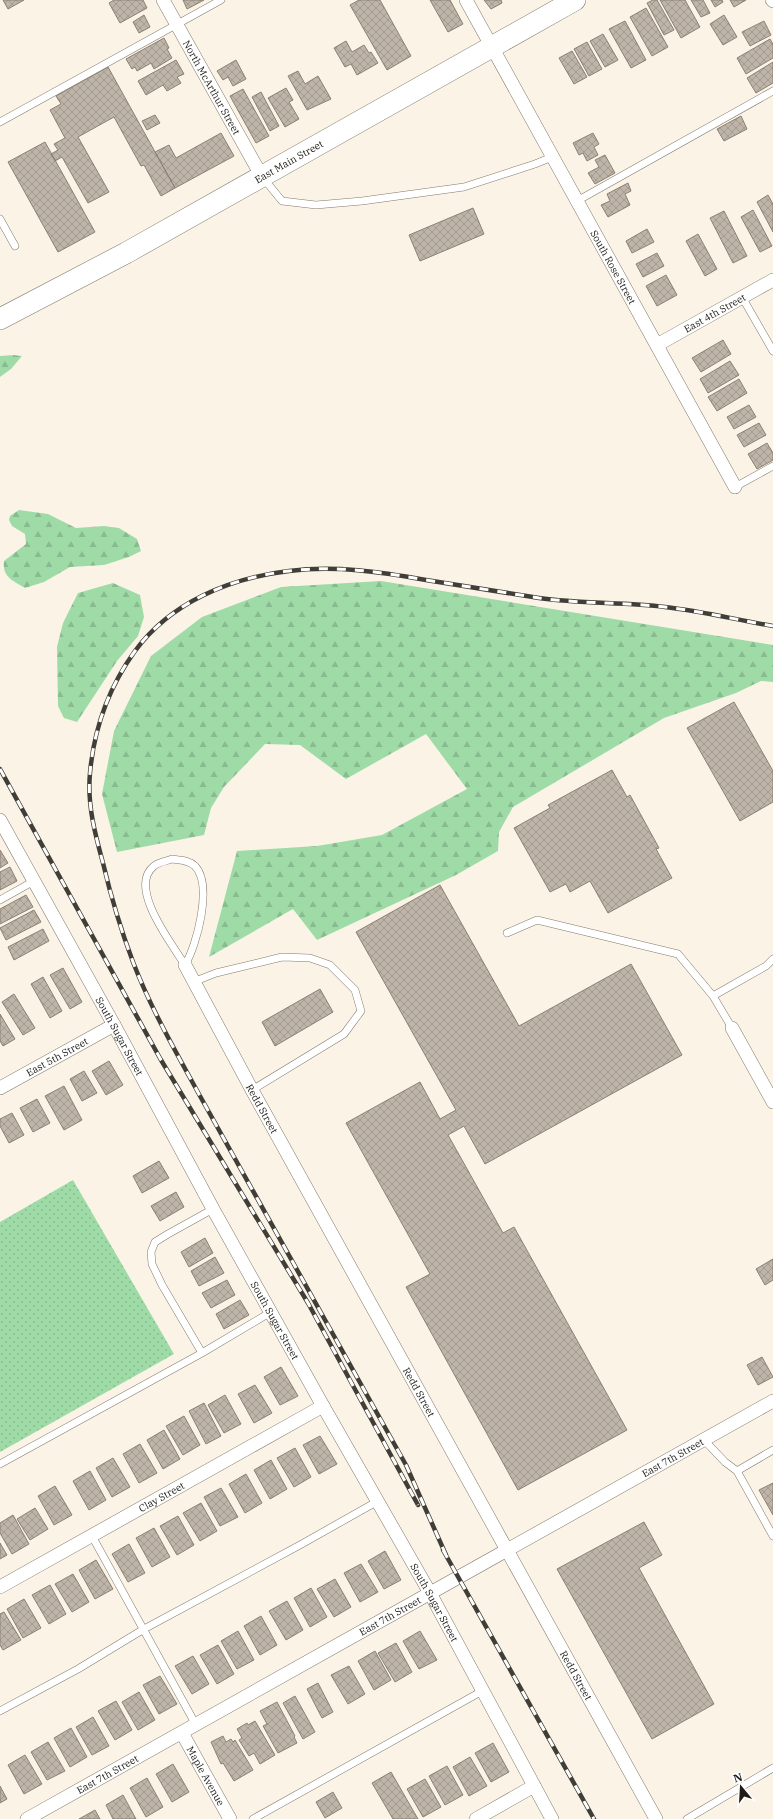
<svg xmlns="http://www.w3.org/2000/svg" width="773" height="1819" font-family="'IBM Plex Serif',serif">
<defs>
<pattern id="grass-dots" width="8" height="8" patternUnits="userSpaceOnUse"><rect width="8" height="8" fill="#9fdba7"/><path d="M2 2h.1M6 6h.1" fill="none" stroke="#88bb8f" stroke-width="1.8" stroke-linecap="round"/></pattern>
<pattern id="forest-firs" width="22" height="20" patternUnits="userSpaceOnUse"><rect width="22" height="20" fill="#9fdba7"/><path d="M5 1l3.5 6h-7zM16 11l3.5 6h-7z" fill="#88bb8f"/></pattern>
<pattern id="building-cross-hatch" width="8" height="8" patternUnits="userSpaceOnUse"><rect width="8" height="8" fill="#beb4a8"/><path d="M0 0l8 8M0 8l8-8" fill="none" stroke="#a39a90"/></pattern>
</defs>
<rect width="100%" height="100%" fill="#fbf4e6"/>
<path fill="url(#grass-dots)" d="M73,1180L174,1354L0,1452V1222Z"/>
<path fill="url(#forest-firs)" d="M13,355L22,356L11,369L0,377V356Z
M19,510L48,514L76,528L104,526L119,528L137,539L141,551L129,557L104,565L70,567L44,582L25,588C13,581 2,577 4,561L26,544L25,534L12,526L9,520L10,516Z
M381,581L773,645V682L761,681L736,693L664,718L513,807L499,832L498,851L456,875L317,940L293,909L209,957L237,851L317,846L382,835L467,789L426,734L346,779L300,745L265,744L224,787L211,808L204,835L117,852L102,794L114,731L151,656L202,617L281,587Z
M113,583L140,595L144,617L138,636L117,661L77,722L64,718L58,706L57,647L63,623L78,593Z"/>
<path fill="url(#building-cross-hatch)" stroke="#8a8175" d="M3,0H24L8,9Z
M114,0H143L147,8L120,23L109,3Z
M183,0H204L187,9Z
M359,0H380L411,56L387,70L350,5Z
M430,0H450L463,24L448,32Z
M484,0H501L502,3L491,9Z
M653,0H657L674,30L664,35L647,3Z
M660,0H685L700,27L681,38Z
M691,0H703L710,13L701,17Z
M711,0H722L723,2L715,7Z
M730,0H746L734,7Z
M646,8L668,47L652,56L630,17Z
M144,15L150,27L139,33L133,22Z
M724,15L737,37L723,45L710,24Z
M625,21L646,60L631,68L609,29Z
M764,21L771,35L750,46L742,32Z
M603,34L618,60L605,67L590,41Z
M164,38L169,48L167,49L172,58L154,69L151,63L137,71L135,67L132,69L126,59Z
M770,39L773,44V58L746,74L737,58Z
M346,41L352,52L364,45L369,53L371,52L378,63L357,75L351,64L345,67L334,48Z
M587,42L602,69L589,76L574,49Z
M572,51L587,77L574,84L559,58Z
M176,60L184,74L177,77L181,83L167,91L163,85L146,95L138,81Z
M236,60L246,79L233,86L228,77L223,80L217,71Z
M773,62V83L756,93L747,78Z
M108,67L175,188L161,196L144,165L141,166L114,117L78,137L109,192L88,203L62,157L55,161L51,154L58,150L54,144L65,138L50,110L61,104L56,96Z
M298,71L305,84L318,76L331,99L307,110L288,76Z
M286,88L293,100L289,102L299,119L285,127L268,98Z
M243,89L269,136L256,143L230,96Z
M261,92L279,126L270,131L252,97Z
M155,115L160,123L147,130L142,121Z
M741,116L747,129L724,141L717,129Z
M221,133L234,156L175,188L155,152L169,145L176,158Z
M593,133L599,144L594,147L598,155L587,161L583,153L579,155L573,143Z
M45,142L95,232L58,252L8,162Z
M605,155L615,173L595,184L588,173L599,167L595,160Z
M628,183L631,191L625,194L630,205L608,217L601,205L610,201L607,194Z
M768,195L773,204V232L757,202Z
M473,208L484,234L420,261L409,235Z
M753,210L772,246L760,252L741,217Z
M724,211L747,256L733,263L710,218Z
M647,229L654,242L632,253L626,241Z
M698,234L717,269L705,276L686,241Z
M657,253L664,266L643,277L636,264Z
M666,275L677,295L657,306L646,286Z
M723,340L731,354L701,372L692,358Z
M730,361L739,375L708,393L700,379Z
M739,379L747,393L717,411L708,397Z
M749,405L756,417L734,429L727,417Z
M759,423L766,435L744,447L737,435Z
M767,443L773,453V460L757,469L748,454Z
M734,702L773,771V802L740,821L687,728Z
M612,770L627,797L630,795L659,848L656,849L672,878L608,913L590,881L570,892L566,884L550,892L514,828L550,808L548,805Z
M0,850L8,863L0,868Z
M10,867L17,881L0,890V872Z
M440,885L519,1026L631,964L682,1055L485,1164L464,1126L448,1135L503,1233L514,1227L627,1430L518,1490L406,1287L430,1274L346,1123L420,1082L440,1119L456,1110L356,932Z
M26,895L33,907L0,924V909Z
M34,910L41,922L6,940L0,928Z
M43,929L49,941L14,960L8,947Z
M63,968L82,1002L70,1009L50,975Z
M43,977L62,1011L50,1018L31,984Z
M320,989L333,1012L275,1046L262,1022Z
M14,994L35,1028L23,1035L2,1002Z
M0,1014L15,1039L3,1046L0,1041Z
M109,1061L123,1085L106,1095L92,1071Z
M84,1071L97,1093L82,1101L70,1079Z
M64,1086L82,1120L64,1130L45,1096Z
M37,1099L50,1123L33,1132L20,1108Z
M12,1113L24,1135L9,1143L0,1126V1119Z
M159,1161L169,1178L142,1193L133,1176Z
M176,1192L184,1207L160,1221L151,1206Z
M205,1238L213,1253L189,1267L181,1252Z
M215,1257L224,1273L199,1286L191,1271Z
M773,1259V1280L765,1285L756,1269Z
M227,1280L235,1295L211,1308L202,1293Z
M240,1300L249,1315L224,1329L216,1314Z
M762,1357L773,1377L758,1385L747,1365Z
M281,1367L298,1396L280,1405L264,1377Z
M255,1385L272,1413L254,1423L238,1394Z
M225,1395L241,1424L224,1433L208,1405Z
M204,1403L221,1436L206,1444L189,1411Z
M184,1416L200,1445L183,1455L166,1426Z
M164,1430L180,1459L163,1469L147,1440Z
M320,1436L337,1464L319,1474L303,1445Z
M140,1444L157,1473L139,1483L123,1454Z
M295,1448L311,1477L294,1487L277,1458Z
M113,1458L130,1487L112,1497L96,1468Z
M271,1460L287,1489L270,1499L254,1470Z
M90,1471L106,1500L89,1510L73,1481Z
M246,1474L262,1503L245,1513L229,1484Z
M773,1483V1515L759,1490Z
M55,1486L72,1515L54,1525L38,1496Z
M221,1488L238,1517L220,1526L204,1497Z
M201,1503L217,1531L200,1541L183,1513Z
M35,1508L48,1529L30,1540L17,1519Z
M13,1515L29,1544L12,1554L0,1533V1523Z
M178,1516L194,1545L177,1555L160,1526Z
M644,1522L662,1555L639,1568L714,1704L652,1739L557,1569Z
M154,1528L170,1557L152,1567L136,1538Z
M0,1543L7,1555L0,1559Z
M129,1544L145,1573L128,1582L112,1554Z
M385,1551L401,1580L384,1589L368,1561Z
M96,1560L113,1589L95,1599L79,1570Z
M361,1564L378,1592L360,1602L344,1573Z
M73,1574L89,1602L72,1612L55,1584Z
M335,1579L351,1607L334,1617L317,1589Z
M50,1585L66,1614L49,1624L32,1595Z
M311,1588L327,1617L310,1627L294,1598Z
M24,1599L41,1628L23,1638L7,1609Z
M287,1601L303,1630L286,1640L269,1611Z
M4,1612L21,1640L3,1650L0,1645V1614Z
M261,1616L277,1645L260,1655L244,1626Z
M238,1631L254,1660L237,1669L221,1641Z
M420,1631L437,1660L419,1669L403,1641Z
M396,1643L412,1672L395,1682L378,1653Z
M218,1645L234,1674L217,1684L200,1655Z
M375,1651L391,1680L374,1690L358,1661Z
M193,1656L209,1684L192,1694L175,1666Z
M349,1666L365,1694L348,1704L331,1675Z
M160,1676L177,1704L159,1714L143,1685Z
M318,1683L333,1712L322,1718L307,1689Z
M139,1692L155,1720L138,1730L122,1702Z
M295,1696L315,1732L303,1739L283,1703Z
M116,1701L132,1730L115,1740L98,1711Z
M277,1702L295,1736L294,1737L297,1743L278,1753L263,1726L267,1724L260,1711Z
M93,1717L109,1746L92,1755L76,1727Z
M255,1721L275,1755L260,1764L254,1753L249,1756L239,1740L242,1738L237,1729L247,1723L248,1725Z
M71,1728L87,1757L70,1767L54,1738Z
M223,1736L226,1742L231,1739L233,1742L235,1740L253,1770L234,1781L223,1763L221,1764L211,1742Z
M48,1742L65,1771L47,1780L31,1752Z
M493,1743L509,1772L491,1782L475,1753Z
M25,1755L42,1784L24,1794L8,1765Z
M470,1757L487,1786L469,1796L453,1767Z
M173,1764L189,1792L172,1802L156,1774Z
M447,1766L463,1795L445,1805L429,1776Z
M391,1772L418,1819H393L372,1783Z
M147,1778L163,1807L146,1817L130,1788Z
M425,1779L441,1807L423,1817L407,1789Z
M0,1786L7,1799L0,1803Z
M333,1792L342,1808L325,1818L316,1802Z
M123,1795L136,1819H113L106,1805Z
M95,1810L100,1819H79Z"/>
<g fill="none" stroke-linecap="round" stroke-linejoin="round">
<g stroke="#807a6d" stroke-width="8">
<path id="lane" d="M0,122L221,0
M264,179L282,201L316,205L362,201L464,187L535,164L552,157
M577,201L773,91
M0,219L15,246
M742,297L773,351
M735,487L773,466
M172,859C180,860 189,860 195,866C213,885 197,945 185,965C172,944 127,887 154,866C158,862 167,861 172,859Z
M0,900L34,881
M507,933L537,920L678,954L713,996L732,1028
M193,982L216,973L282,957L310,958L330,965L355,990L361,1011L344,1034L252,1090
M713,996L766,966L773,959
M202,1353L162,1285L152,1264L151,1252L155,1242L168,1234L213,1209
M704,1440L725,1462L737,1471L773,1536
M0,1464L202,1353L271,1312
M737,1471L773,1450
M92,1536L196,1725
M0,1711L78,1669L144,1629L300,1545L378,1501
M253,1819L484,1690
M687,1819L773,1768"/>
</g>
<g stroke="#807a6d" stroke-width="14">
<g id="street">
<path id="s1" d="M163,0L261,175"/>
<path id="s2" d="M466,0L735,487"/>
<path d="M772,0L773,1"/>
<path id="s3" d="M657,345L773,280"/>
<path id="s4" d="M0,820L114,1025L213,1209L323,1406L430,1593L552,1819"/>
<path id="s5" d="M185,965L252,1090L656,1819"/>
<path d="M732,1028L773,1102"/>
<path id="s6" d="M0,1088L114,1025"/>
<path id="s7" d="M0,1587L323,1406"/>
<path id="s8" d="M182,1733L230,1819"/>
<path id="s9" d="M27,1819L773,1401"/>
<path d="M476,1819L534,1786"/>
</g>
</g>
<g stroke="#807a6d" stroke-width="22">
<g id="primary">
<path id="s10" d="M0,319L126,253L575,0"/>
</g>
</g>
<use href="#lane" stroke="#fff" stroke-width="7"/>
<use href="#street" stroke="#fff" stroke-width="13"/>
<use href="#primary" stroke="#fff" stroke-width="21"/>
<g stroke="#413e38" stroke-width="4.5">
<path id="rail" d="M0,769L161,1060L308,1303L418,1505
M443,1550L594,1819
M446,1555L406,1465L200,1096C176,1052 151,1009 133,962C121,930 111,897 103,863C95,834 87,804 90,773C94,728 109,687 135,651C171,602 230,578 289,571C335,565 381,572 426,580C464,586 502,592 539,598C581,604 624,602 665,607C701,611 737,620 773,626"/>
</g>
<use href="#rail" stroke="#fff" stroke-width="3" stroke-dasharray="9" stroke-linecap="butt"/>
</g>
<g text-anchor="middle" stroke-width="3" stroke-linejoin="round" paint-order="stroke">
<g font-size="10" fill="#1e1c17" stroke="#fff">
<text dy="4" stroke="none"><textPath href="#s1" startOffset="100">North McArthur Street</textPath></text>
<text dy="4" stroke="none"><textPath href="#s10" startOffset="329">East Main Street</textPath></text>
<text dy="4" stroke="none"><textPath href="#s2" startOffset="305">South Rose Street</textPath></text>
<text dy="4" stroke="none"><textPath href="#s3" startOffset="66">East 4th Street</textPath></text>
<text dy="4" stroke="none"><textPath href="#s4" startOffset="247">South Sugar Street</textPath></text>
<text dy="4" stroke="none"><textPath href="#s6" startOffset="65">East 5th Street</textPath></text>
<text dy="4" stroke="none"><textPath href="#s5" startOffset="163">Redd Street</textPath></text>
<text dy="4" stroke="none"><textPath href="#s4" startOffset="571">South Sugar Street</textPath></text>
<text dy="4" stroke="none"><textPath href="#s5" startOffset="487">Redd Street</textPath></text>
<text dy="4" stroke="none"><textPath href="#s9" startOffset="740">East 7th Street</textPath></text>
<text dy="4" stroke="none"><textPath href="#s7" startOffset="185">Clay Street</textPath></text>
<text dy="4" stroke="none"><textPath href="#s4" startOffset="895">South Sugar Street</textPath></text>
<text dy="4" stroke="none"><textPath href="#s9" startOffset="416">East 7th Street</textPath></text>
<text dy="4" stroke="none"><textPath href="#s5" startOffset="811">Redd Street</textPath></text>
<text dy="4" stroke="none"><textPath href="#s9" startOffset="92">East 7th Street</textPath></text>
<text dy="4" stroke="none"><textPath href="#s8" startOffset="49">Maple Avenue</textPath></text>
</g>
</g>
<g transform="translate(741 1787) rotate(342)" stroke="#ffffff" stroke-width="3" paint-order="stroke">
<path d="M0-3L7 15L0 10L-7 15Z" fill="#1e1c17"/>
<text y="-6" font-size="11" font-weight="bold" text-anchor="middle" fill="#1e1c17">N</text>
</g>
</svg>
